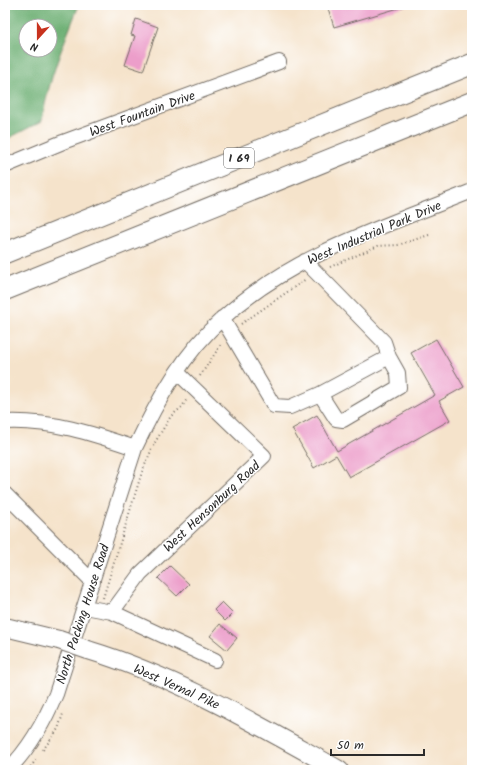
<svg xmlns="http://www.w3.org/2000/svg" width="477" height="775" font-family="Kalam,sans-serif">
<rect width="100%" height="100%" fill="#fff"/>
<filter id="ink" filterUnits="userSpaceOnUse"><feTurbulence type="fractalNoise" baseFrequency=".025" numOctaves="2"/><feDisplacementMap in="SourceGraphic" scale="8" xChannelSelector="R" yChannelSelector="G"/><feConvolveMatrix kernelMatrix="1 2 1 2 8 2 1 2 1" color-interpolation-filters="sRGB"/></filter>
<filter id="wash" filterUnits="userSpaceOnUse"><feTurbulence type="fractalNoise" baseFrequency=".012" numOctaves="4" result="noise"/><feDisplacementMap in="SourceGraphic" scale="16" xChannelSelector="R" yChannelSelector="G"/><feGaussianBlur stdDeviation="0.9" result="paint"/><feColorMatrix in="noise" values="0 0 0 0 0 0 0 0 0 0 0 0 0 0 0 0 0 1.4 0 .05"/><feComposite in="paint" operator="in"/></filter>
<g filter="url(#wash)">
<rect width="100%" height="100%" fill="#f5e3cb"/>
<path fill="#6eb074" stroke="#4c6e50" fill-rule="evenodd" d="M5,5H79C64,43 48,80 42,121L5,140ZM26,26H50V50H26Z"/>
<g id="blocks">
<path fill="#ec9eca" d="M327,5H409L334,27Z
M136,19L158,27L143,71L125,65L135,36L131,35Z
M436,339L464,387L439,401L450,420L349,477L336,455L314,468L292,429L317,415L337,451L435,395L411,353Z
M170,566L189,584L177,596L158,578Z
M222,602L233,613L225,621L214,610Z
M220,624L237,638L227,650L210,636Z"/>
</g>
</g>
<g filter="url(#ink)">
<use href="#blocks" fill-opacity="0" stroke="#726b63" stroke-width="1"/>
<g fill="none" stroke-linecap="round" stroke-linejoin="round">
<g stroke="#726b63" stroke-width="16">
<path id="minor" d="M5,166L63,142L279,62
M222,318L274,406L290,407L320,394L389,357L384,342L305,261
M320,394L336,419L343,420L399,387L398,373L389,357
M5,422C52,420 91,433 135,448C157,401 184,352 223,318C293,254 386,226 472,191
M5,494L93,582
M85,607L112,612L140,574L264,456L177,372
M112,612L215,660
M8,770C30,748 44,723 56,694L135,448"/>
</g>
<g stroke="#726b63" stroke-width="20">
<path id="major" d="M5,627L59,640
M88,650C177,677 258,725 339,770"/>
</g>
<g stroke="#726b63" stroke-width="22">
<path id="highway" d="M5,253L472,64
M5,290L472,102"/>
</g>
<path stroke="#726b63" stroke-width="2" stroke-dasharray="1 3" stroke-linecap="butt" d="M330,267L378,246L398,245L429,235
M241,324L306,279
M200,376L222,343
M103,598L142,472L154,444L171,416L182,407L187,399
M43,750L58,729L63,714
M28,770L36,760"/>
<use href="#minor" stroke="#fff" stroke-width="14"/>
<use href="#major" stroke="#fff" stroke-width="18"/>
<use href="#highway" stroke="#fff" stroke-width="20"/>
<g stroke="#726b63" stroke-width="20" stroke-linecap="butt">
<path id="major-bridge" d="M59,640L88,650"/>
</g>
<use href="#major-bridge" stroke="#fff" stroke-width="18"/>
</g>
</g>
<g text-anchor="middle" stroke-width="3" stroke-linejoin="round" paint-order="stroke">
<rect fill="#fff" stroke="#6b6b6b" stroke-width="1" x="224" y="148" width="30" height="20" rx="3"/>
<g font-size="12" font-weight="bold" fill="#2b2b2b">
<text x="239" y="162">I 69</text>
</g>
<g font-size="13" fill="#2b2b2b" stroke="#fff">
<text transform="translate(142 113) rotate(-20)" y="5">West Fountain Drive</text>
<text transform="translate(374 232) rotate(-23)" y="5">West Industrial Park Drive</text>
<text transform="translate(211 506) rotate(-43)" y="5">West Hensonburg Road</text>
<text transform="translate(82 614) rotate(-72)" y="5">North Packing House Road</text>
<text transform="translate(177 686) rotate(24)" y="5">West Vernal Pike</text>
</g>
</g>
<rect width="477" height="775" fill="none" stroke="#fff" stroke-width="20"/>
<g transform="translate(38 38) rotate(201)"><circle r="19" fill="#ffffff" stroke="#aaaaaa"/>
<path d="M0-3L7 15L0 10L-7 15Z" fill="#c8321e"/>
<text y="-6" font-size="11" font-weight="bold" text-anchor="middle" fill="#2b2b2b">N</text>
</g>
<path d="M331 749v6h93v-6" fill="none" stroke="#2b2b2b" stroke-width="2"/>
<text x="337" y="749" font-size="12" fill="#2b2b2b" stroke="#ffffff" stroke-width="3" paint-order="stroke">50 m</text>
</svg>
